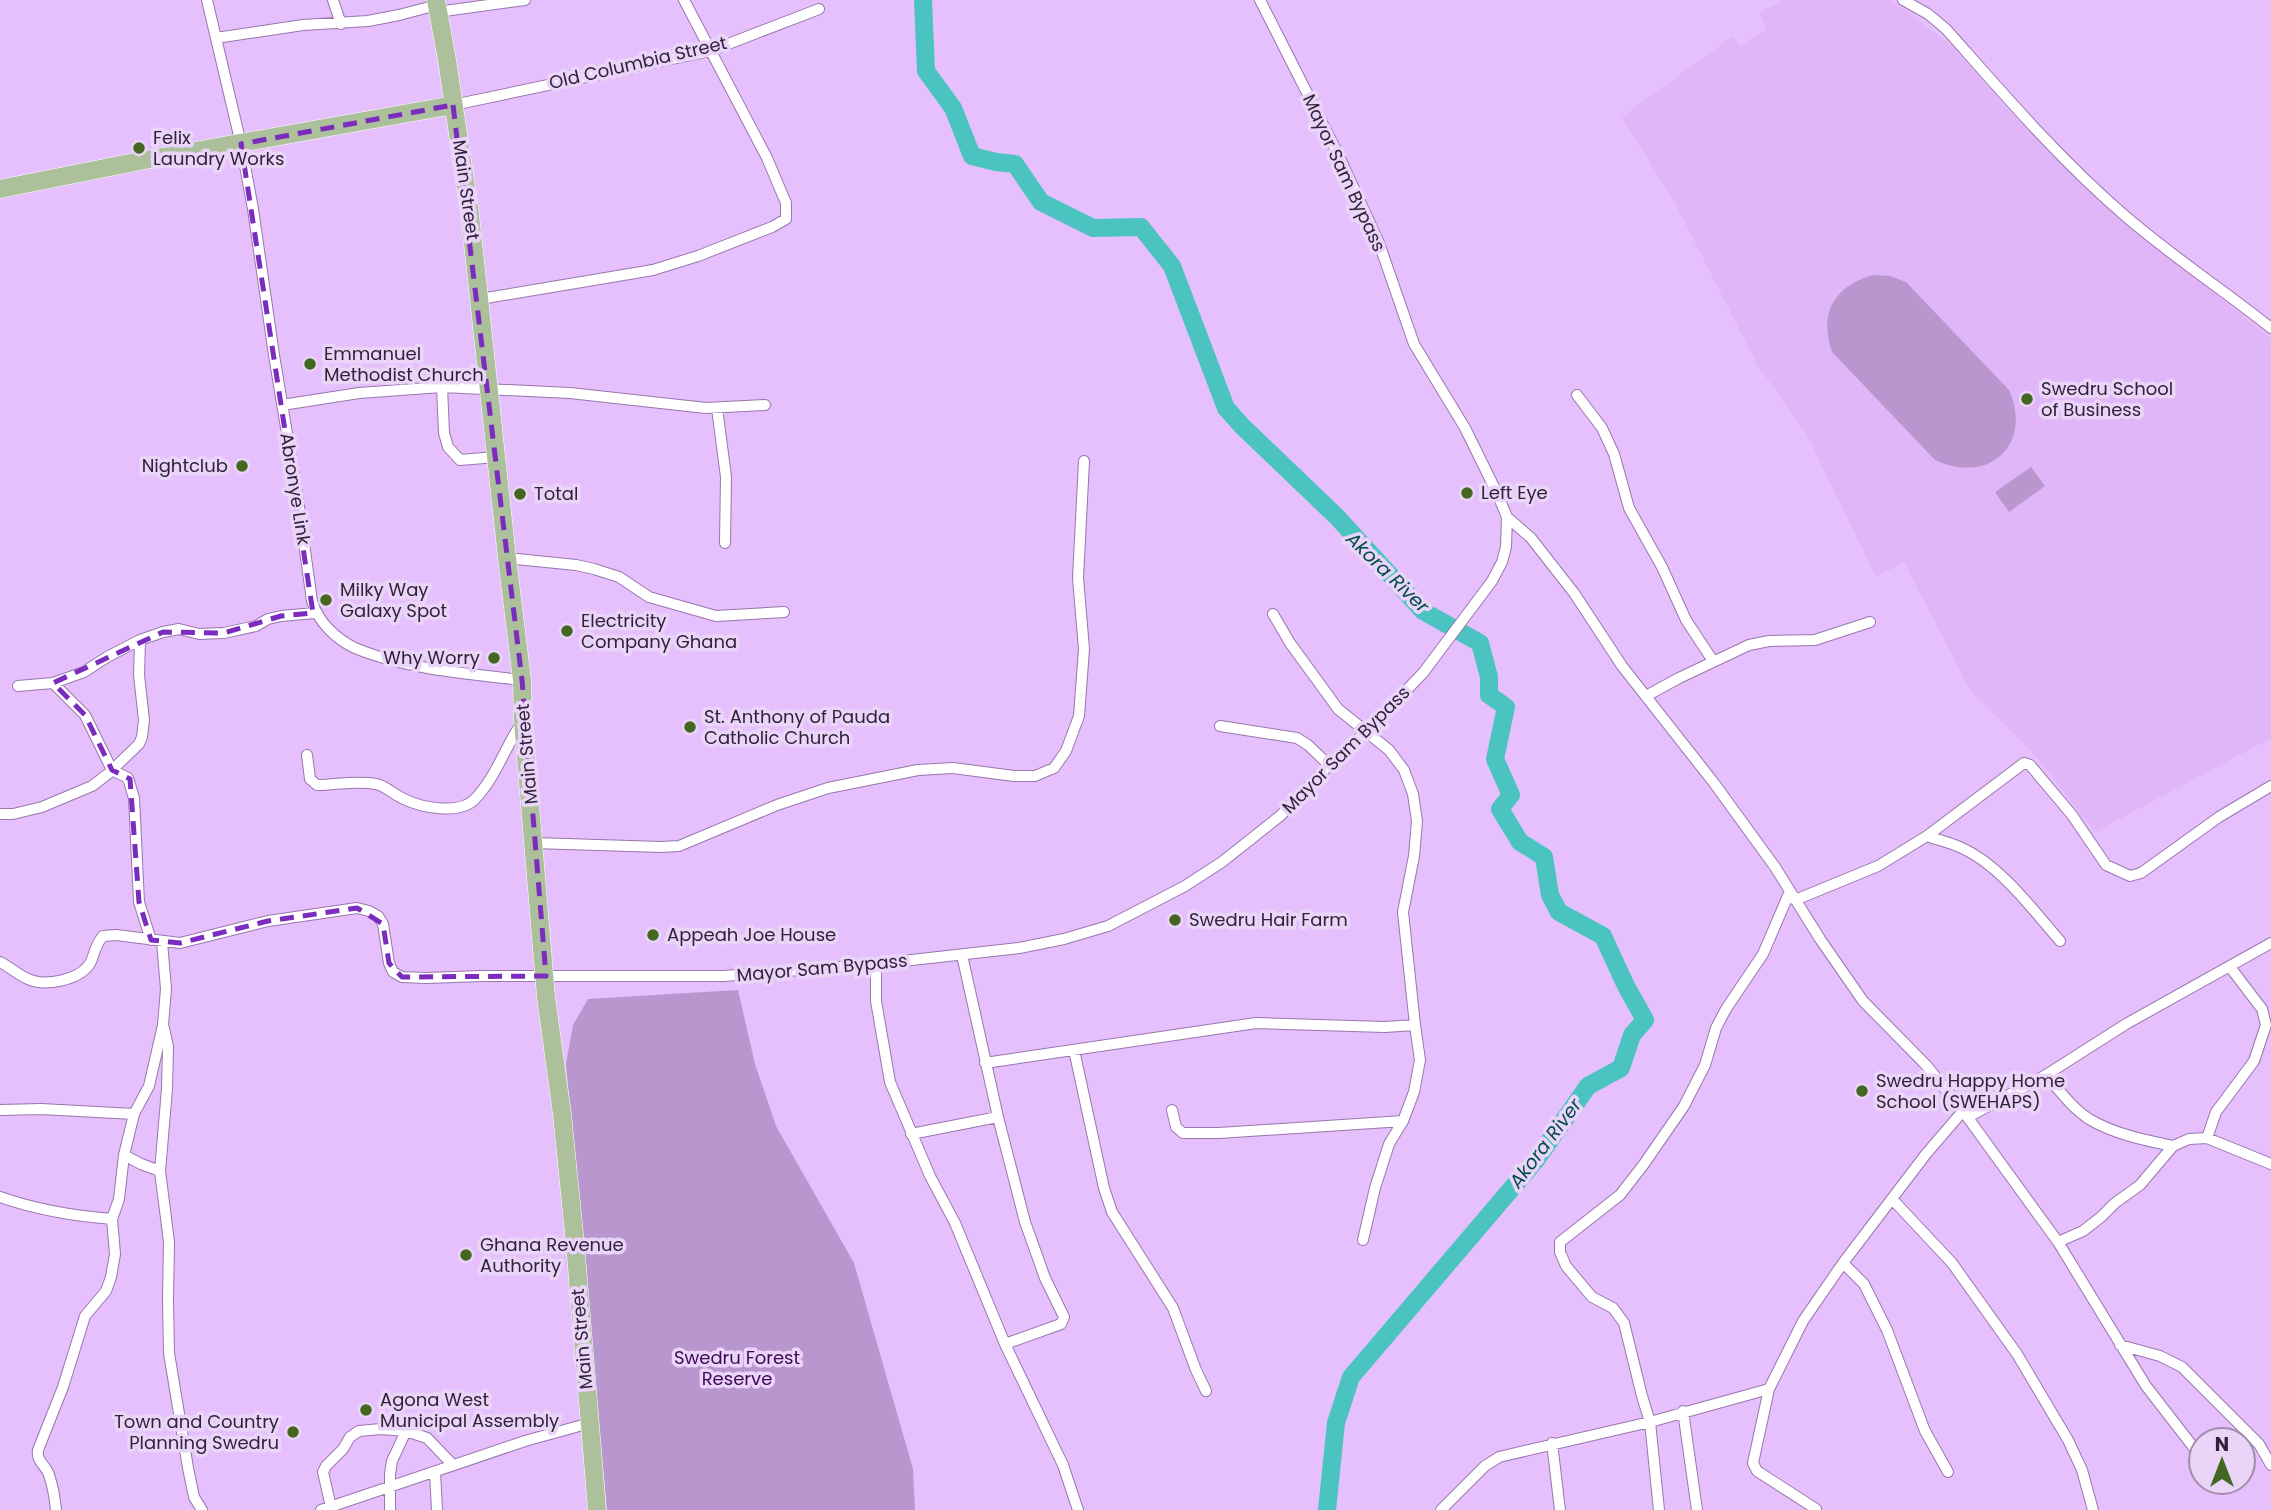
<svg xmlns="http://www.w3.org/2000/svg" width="2271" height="1510" font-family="Poppins,sans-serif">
<rect width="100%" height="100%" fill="#e5c0fc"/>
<path fill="#e0b6f9" d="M1783,0H1892L1951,45L2013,115L2107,205L2271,339V738L2095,832L2035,755L1971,692L1904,562L1876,577L1806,433L1758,366L1677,207L1622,117L1733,36L1740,46L1767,29L1759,13Z"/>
<path fill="#ba96ce" d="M1873,275L1890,276L1906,282L2009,390C2033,445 1989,485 1935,460L1832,352C1819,313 1833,287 1873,275Z
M2031,467L2045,486L2009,512L1995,492Z
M738,990L755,1064L776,1126L854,1263L913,1469L915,1510H607L566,1064L573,1025L588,999Z"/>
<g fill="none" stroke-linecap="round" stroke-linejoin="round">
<path stroke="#4bc3c0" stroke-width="18" d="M923,0L926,71L953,108L972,156L996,162L1015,164L1041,202L1093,228L1141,227L1172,266L1226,408L1242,426L1337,517L1423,611L1480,643L1489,677V695L1506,707L1495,759L1511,795L1500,809L1520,842L1544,857L1550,895L1559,912L1603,936L1626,986L1645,1020L1632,1035L1621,1068L1588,1086L1536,1160L1351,1377L1336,1423L1327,1510"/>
<g stroke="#9976ae" stroke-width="12">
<path id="minor" d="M207,0L241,144L253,209L274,355L298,500L312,601C318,622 336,639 355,648C405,669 469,674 522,680
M333,0L341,24
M1903,0L1928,14L1946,29C2003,93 2058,158 2123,214C2170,255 2222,289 2271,328
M437,12L525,0
M216,38L303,25L368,21L399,15L437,5
M453,105L710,51L819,9
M480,299L653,270L698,256L772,227L786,219V203L767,158L684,0
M442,387L444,433L448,447L460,460L496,457
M1577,395L1602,428L1614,454L1629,508L1662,567L1686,620L1713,661
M282,405L359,393L442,387L570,393L706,408L765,405
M717,408L726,477L725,543
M1507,517L1531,538L1574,593L1622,666L1714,783L1775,867L1820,939L1863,1001L1926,1065L1963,1111L2058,1242L2146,1386L2201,1457
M507,558L576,565L594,569L619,577L649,597L716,616L784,612
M53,683L85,715L112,770L128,778L134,798L139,902L151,940
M18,686L53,683L84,672L107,657L140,640L163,632L179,629L199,634L224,633L256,626L268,619L281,616L315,613
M1646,696L1679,678L1749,645L1769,641L1815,640L1870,622
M1220,726L1297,738L1308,745L1329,765
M307,755L310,779L317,785C336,785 356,780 376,784C386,786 394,795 404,799C422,808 460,815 475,799C497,776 505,746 523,721
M0,814H13L42,807L92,786L109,773L139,744L142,737L144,720L139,675L140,640
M1927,836C1938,840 1951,843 1962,848C2000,865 2033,910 2060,941
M534,843L661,847L679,846L777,805L828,788L918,770L953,768L1014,776H1035L1054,768L1066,751L1079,716L1084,649L1078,578L1084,461
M1795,900L1878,866L1927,836L2024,763L2030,765L2072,815L2106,865L2130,876L2141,873L2219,817L2271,786
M962,955L998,1117L1025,1222L1045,1278L1064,1317L1061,1324L1005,1344
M0,962C10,967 18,975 28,979C45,987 78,980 89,965C95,956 93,948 103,936L116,935L180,943L268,921L357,908L369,911L378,916L383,924L389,963L393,972L402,977L426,978L482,976H724L876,964L1019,948L1064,939L1108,926L1185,886L1222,862L1280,816L1329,765L1366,732L1423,673L1492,581L1502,562L1506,547L1507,517L1497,493L1465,428L1414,344L1379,243L1338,154L1260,0
M876,964V1001L890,1082L930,1176L955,1223L1005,1344L1063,1465L1078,1510
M164,1028L168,1047L167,1089L160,1171L169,1242L168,1300L169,1353L188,1468L194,1497L202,1510
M1074,1050L1104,1188L1112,1212L1173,1308L1196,1370L1206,1391
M985,1063L1256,1023L1385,1027L1415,1025L1403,912L1414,856L1417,821L1413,794L1404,770L1389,750L1338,709L1290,643L1273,614
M2046,1075C2059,1090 2072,1108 2089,1119C2114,1134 2144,1140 2173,1146
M0,1110L41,1109L134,1114
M1172,1110L1176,1127L1183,1133H1219L1403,1121
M1968,1117L2046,1075L2126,1024L2271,943
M911,1134L998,1117
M2207,1138L2216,1112L2254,1061L2266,1025L2262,1009L2230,967
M124,1155L141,1164L160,1171
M0,1197C37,1210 72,1216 112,1219
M1893,1200L1952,1263L2017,1354L2068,1440L2082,1470L2093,1510
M1363,1240L1375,1188L1389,1144L1403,1121L1414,1092L1420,1060L1415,1025
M2058,1242L2083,1231L2101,1217L2115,1203L2140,1185L2173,1146L2189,1139L2207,1138L2271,1164
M1843,1263L1864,1284L1887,1330L1925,1431L1948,1472
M2120,1345L2160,1356L2182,1367L2259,1444L2271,1465
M1769,1389L1753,1463L1757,1471L1816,1509
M1683,1411L1697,1510
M1552,1443L1560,1510
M435,1472L437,1510
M331,1507L323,1472L326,1466L343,1449L350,1437L359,1431L381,1429L406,1431L427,1438L453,1465
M56,1510C55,1498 53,1487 49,1475C46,1465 36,1462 38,1450L63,1387L85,1316L106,1291L111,1277L115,1254L112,1219L119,1199L124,1155L134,1114L149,1086L163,1025L166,989L162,942
M321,1510L525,1441L590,1423
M390,1510V1474L392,1461L406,1431
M1441,1510L1485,1466L1499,1457L1650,1422L1769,1389L1803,1321L1843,1263L1926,1154L1963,1111
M1659,1510L1650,1422L1642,1396L1624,1323L1613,1308L1592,1297L1566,1266L1560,1252V1242L1620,1195L1644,1164L1684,1106L1705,1065L1716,1028L1726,1009L1763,954L1790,891"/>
</g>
<g stroke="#fff" stroke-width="19">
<path id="primary" d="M436,0L447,60L470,215L507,558L522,680L523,721L546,997L562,1114L575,1243L597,1510
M0,189L145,160L453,105"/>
</g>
<use href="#minor" stroke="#fff" stroke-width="10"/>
<use href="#primary" stroke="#abc09b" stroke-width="18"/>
</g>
<path fill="none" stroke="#7b2cbf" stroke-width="5" stroke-dasharray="14 9" stroke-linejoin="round" d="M453,105L522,680L546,976L402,977L389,963L383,924L357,908L268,921L180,943L151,940L139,902L130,779L112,770L85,715L53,683L163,632L224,633L281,616L313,613L241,144Z"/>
<g fill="#436721" stroke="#ead4f8" stroke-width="2.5">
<circle cx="139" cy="148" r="7"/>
<circle cx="310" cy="364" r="7"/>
<circle cx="2027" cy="399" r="7"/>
<circle cx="242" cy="466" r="7"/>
<circle cx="1467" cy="493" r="7"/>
<circle cx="520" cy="494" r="7"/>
<circle cx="326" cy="600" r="7"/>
<circle cx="567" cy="631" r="7"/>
<circle cx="494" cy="658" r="7"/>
<circle cx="690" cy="727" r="7"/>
<circle cx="1175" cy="920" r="7"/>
<circle cx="653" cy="935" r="7"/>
<circle cx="1862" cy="1091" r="7"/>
<circle cx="466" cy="1255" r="7"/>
<circle cx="366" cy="1410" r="7"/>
<circle cx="293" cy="1432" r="7"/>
</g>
<g text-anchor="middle" stroke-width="7" stroke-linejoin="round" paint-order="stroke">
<g font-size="18" fill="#302239" stroke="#ead4f8">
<text transform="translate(638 63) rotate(-13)" y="6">Old Columbia Street</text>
<text transform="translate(1344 173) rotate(65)" y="6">Mayor Sam Bypass</text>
<text transform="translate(466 190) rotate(82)" y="6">Main Street</text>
<text transform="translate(295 489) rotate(81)" y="6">Abronye Link</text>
<text transform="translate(1346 750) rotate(-45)" y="6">Mayor Sam Bypass</text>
<text transform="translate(527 754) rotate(-95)" y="6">Main Street</text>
<text transform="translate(822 968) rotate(-5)" y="6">Mayor Sam Bypass</text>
<text transform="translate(582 1339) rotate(-95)" y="6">Main Street</text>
</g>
<g font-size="18" fill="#302239" stroke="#ead4f8" text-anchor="start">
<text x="153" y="144">Felix<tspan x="153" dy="21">Laundry Works</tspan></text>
<text x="324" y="360">Emmanuel<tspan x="324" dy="21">Methodist Church</tspan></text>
<text x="2041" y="395">Swedru School<tspan x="2041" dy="21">of Business</tspan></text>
<text x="228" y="472" text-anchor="end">Nightclub</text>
<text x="1481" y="499">Left Eye</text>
<text x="534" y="500">Total</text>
<text x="340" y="596">Milky Way<tspan x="340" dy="21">Galaxy Spot</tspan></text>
<text x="581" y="627">Electricity<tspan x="581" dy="21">Company Ghana</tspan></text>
<text x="480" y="664" text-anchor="end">Why Worry</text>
<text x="704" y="723">St. Anthony of Pauda<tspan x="704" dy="21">Catholic Church</tspan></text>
<text x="1189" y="926">Swedru Hair Farm</text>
<text x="667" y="941">Appeah Joe House</text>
<text x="1876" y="1087">Swedru Happy Home<tspan x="1876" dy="21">School (SWEHAPS)</tspan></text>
<text x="480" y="1251">Ghana Revenue<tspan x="480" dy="21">Authority</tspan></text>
<text x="380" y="1406">Agona West<tspan x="380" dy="21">Municipal Assembly</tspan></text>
<text x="279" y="1428" text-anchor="end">Town and Country<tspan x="279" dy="21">Planning Swedru</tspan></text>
</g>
<g font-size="18" fill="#3f0856" stroke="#ead4f8">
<text x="737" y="1364">Swedru Forest<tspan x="737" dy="21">Reserve</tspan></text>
</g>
<g font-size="19" font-style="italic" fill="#004b4a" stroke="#ead4f8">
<text transform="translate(1388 572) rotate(44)" y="7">Akora River</text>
<text transform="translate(1545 1143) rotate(-53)" y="7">Akora River</text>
</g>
</g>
<g transform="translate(2222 1461)"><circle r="33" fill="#ead4f8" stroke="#a08dac" stroke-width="2"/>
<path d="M0-5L12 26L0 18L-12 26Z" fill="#436721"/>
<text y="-10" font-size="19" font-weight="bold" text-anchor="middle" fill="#302239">N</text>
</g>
</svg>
